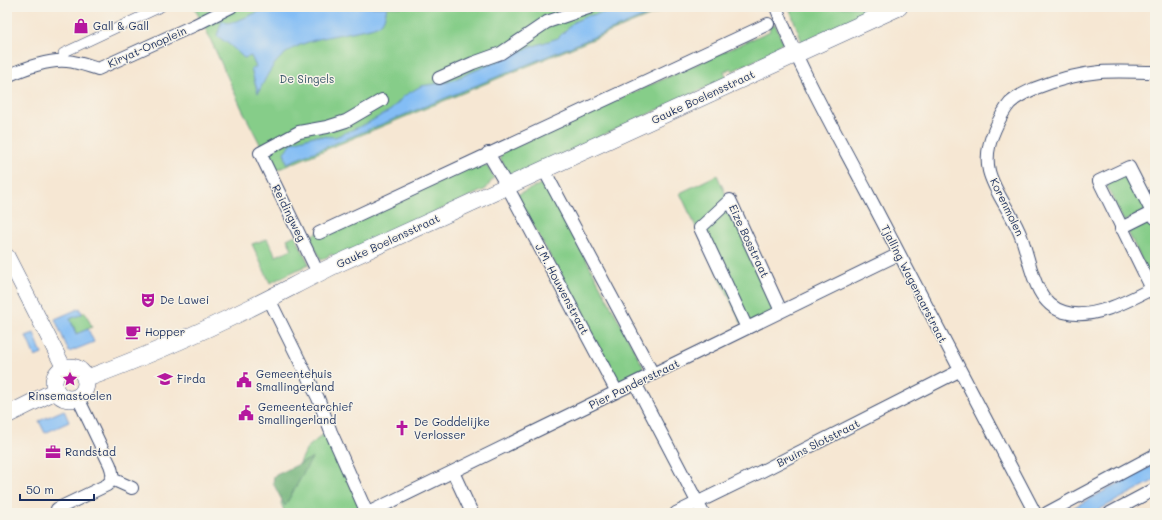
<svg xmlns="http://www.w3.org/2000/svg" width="1162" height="520" font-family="Mali,sans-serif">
<rect width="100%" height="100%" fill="#f7f3e8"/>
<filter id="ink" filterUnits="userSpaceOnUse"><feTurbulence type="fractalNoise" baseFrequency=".025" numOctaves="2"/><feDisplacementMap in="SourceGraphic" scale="8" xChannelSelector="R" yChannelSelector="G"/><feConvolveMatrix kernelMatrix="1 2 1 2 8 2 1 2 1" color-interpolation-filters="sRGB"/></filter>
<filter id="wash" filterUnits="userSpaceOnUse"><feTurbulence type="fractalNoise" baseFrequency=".012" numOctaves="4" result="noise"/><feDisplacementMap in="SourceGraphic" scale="16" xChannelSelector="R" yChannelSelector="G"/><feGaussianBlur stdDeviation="0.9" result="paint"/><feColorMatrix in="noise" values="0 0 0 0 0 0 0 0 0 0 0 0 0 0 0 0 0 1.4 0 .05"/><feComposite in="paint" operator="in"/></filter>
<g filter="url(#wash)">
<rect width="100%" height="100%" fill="#f6e7d3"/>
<path fill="#86cd89" stroke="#507e74" d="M194,7H671L274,171L242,109L207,32Z
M789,7H879L802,42Z
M775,24L783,43L777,46L778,50L732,71L731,68L724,72L727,78L516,175L508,172L500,158L501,155L506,150L770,31L769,27Z
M479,163L488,167L494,177L486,189L335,258L332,254L321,260L310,236Z
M1126,173L1148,210L1124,222L1108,189L1107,183Z
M717,175L779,311L743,327L680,193Z
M545,182L643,366L641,374L623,383L618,382L517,195Z
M1152,219L1155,225V280L1152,281L1128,232Z
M295,235L309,264L270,283L252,244L267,239L276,256L292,249L287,239Z
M85,312L92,327L77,334L70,319Z
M326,432L362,510L356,513H285L281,503L307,448Z"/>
<path fill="#6cb075" stroke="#44706a" d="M312,458L285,506L273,483L274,476Z"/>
<path fill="#83bdf5" stroke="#4f76aa" d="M270,7H387C386,11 385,18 382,22C377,28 364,29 356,31C335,36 304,39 286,53C272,63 266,78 258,93L251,69L256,67L251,56L244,58L230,45L217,36L222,21L228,23L237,21Z
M626,7H667L287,163L284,152L293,142L314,136L335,137L364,125L391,110L404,96L421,86L448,82L534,46L558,38L574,22L587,16L612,11Z
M80,308L82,314L70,319L76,334L88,329L94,342L69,352L55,319Z
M34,333L42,354L35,357L26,336Z
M64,410L69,422L45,433L39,421Z
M1155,464V480L1093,513H1063Z"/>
</g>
<g filter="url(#ink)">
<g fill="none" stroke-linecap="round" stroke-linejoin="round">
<g stroke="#3c4b70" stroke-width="10">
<path id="pedestrian" d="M63,53L161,7"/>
</g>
<g stroke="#3c4b70" stroke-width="14">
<path id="minor" d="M776,7C801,72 836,133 868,194C923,301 980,407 1035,513
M1155,72C1137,72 1118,71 1100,72C1078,74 1056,80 1036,88C1027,92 1017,96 1010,103C1003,111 999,120 995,129C989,142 986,158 989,171C995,195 1014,215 1022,239C1031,264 1034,303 1064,312C1092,321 1130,300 1155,287
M7,76C25,68 48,59 67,61C78,62 88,66 98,69L195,25L231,7
M439,78L473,63L501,53L547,22L591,7
M488,153L507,186L617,392
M544,170L653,374
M1155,218L1129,167L1099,181L1155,295
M1121,228L1155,211
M319,233L768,24
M318,273L260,153L299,132L327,127L346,121L382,100
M269,299L318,398L331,432L367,513
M747,328L700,228L730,200L781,311
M635,383L703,513
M453,472L472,513
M112,479L132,488
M59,513L57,509L107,485C114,479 113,473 110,465L78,398
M368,513L899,254
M676,513L758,473L959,371
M1047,513L1155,455
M1110,513L1155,489"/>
</g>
<g stroke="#3c4b70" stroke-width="16">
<path id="tertiary" d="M7,256L64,368"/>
</g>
<g stroke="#3c4b70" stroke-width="18">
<path id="secondary" d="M54 383a16 16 0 1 1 32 0a16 16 0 1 1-32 0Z
M85,379C140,359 195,335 248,309C277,295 306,279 335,265L899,7
M7,415L55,391"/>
</g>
<use href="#pedestrian" stroke="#fff" stroke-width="9"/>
<use href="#minor" stroke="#fff" stroke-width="12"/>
<use href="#tertiary" stroke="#fff" stroke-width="15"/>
<use href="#secondary" stroke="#fff" stroke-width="17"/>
</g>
</g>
<defs>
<g id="shop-bare" transform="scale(1.2)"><path d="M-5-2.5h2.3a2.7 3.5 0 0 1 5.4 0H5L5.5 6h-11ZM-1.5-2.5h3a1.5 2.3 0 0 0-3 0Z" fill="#b5179e" stroke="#f7f3e8" stroke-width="2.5" paint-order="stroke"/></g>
<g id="theatre-bare" transform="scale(1.2)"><path d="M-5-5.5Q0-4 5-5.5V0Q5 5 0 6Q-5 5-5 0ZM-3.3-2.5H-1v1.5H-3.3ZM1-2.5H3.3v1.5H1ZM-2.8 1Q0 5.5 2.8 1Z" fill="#b5179e" stroke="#f7f3e8" stroke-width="2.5" paint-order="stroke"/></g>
<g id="cafe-bare" transform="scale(1.2)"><path d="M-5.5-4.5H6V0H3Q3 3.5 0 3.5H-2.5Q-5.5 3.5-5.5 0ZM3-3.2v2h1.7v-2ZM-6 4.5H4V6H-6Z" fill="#b5179e" stroke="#f7f3e8" stroke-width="2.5" paint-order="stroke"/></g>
<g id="sight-bare" transform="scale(1.2)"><path d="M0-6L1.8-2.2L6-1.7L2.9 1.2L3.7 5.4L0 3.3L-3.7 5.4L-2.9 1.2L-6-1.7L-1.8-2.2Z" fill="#b5179e" stroke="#f7f3e8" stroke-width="2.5" paint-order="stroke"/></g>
<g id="university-bare" transform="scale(1.2)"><path d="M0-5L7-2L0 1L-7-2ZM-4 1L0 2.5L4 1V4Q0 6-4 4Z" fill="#b5179e" stroke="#f7f3e8" stroke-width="2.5" paint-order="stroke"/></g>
<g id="civic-bare" transform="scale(1.2)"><path d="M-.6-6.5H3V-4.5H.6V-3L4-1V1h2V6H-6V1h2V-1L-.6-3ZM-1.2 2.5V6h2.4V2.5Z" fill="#b5179e" stroke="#f7f3e8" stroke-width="2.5" paint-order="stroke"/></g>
<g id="church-bare" transform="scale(1.2)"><path d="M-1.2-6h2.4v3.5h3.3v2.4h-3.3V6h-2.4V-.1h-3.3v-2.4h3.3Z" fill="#b5179e" stroke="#f7f3e8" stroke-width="2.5" paint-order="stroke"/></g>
<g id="office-bare" transform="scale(1.2)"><path d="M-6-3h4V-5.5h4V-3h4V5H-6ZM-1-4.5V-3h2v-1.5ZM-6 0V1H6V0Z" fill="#b5179e" stroke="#f7f3e8" stroke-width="2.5" paint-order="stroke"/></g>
</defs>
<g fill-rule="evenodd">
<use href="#shop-bare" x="81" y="26"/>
<use href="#theatre-bare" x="148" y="300"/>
<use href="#cafe-bare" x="133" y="332"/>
<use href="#sight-bare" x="70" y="379"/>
<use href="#university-bare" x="165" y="379"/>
<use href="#civic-bare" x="244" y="380"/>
<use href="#civic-bare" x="246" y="413"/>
<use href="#church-bare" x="402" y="428"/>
<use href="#office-bare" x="53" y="452"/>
</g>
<g text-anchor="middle" stroke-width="3" stroke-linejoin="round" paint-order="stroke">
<g font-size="11" fill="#1b2f5e" stroke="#f7f3e8" text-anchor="start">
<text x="93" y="30">Gall &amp; Gall</text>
<text x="160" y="304">De Lawei</text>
<text x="145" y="336">Hopper</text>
<text x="256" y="378">Gemeentehuis<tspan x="256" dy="13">Smallingerland</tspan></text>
<text x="177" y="383">Firda</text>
<text x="70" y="400" text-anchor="middle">Rinsemastoelen</text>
<text x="258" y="411">Gemeentearchief<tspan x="258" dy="13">Smallingerland</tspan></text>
<text x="414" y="426">De Goddelijke<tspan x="414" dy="13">Verlosser</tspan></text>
<text x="65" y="456">Randstad</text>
</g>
<g font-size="11" fill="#1b2f5e" stroke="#f7f3e8">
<text transform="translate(147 47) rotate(-24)" y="4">Kiryat-Onoplein</text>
<text transform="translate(703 97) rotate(-25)" y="4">Gauke Boelensstraat</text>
<text transform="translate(1007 207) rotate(64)" y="4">Korenmolen</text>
<text transform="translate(289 213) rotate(64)" y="4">Reidingweg</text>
<text transform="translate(388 241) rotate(-25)" y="4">Gauke Boelensstraat</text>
<text transform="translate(749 241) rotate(65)" y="4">Eize Bosstraat</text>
<text transform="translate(914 284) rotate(63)" y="4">Tjalling Wagenaarstraat</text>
<text transform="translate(562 289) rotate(62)" y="4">J.M. Houwenstraat</text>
<text transform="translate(634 384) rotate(-26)" y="4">Pier Panderstraat</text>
<text transform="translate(818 443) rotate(-27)" y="4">Bruins Slotstraat</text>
</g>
<g font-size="11" fill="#365669" stroke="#f7f3e8">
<text x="307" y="83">De Singels</text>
</g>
</g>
<rect width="1162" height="520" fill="none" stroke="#f7f3e8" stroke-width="24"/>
<path d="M20 494v6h74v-6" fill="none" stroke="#1b2f5e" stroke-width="2"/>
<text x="26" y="494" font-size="12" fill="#1b2f5e" stroke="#f7f3e8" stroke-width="3" paint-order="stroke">50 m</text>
</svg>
